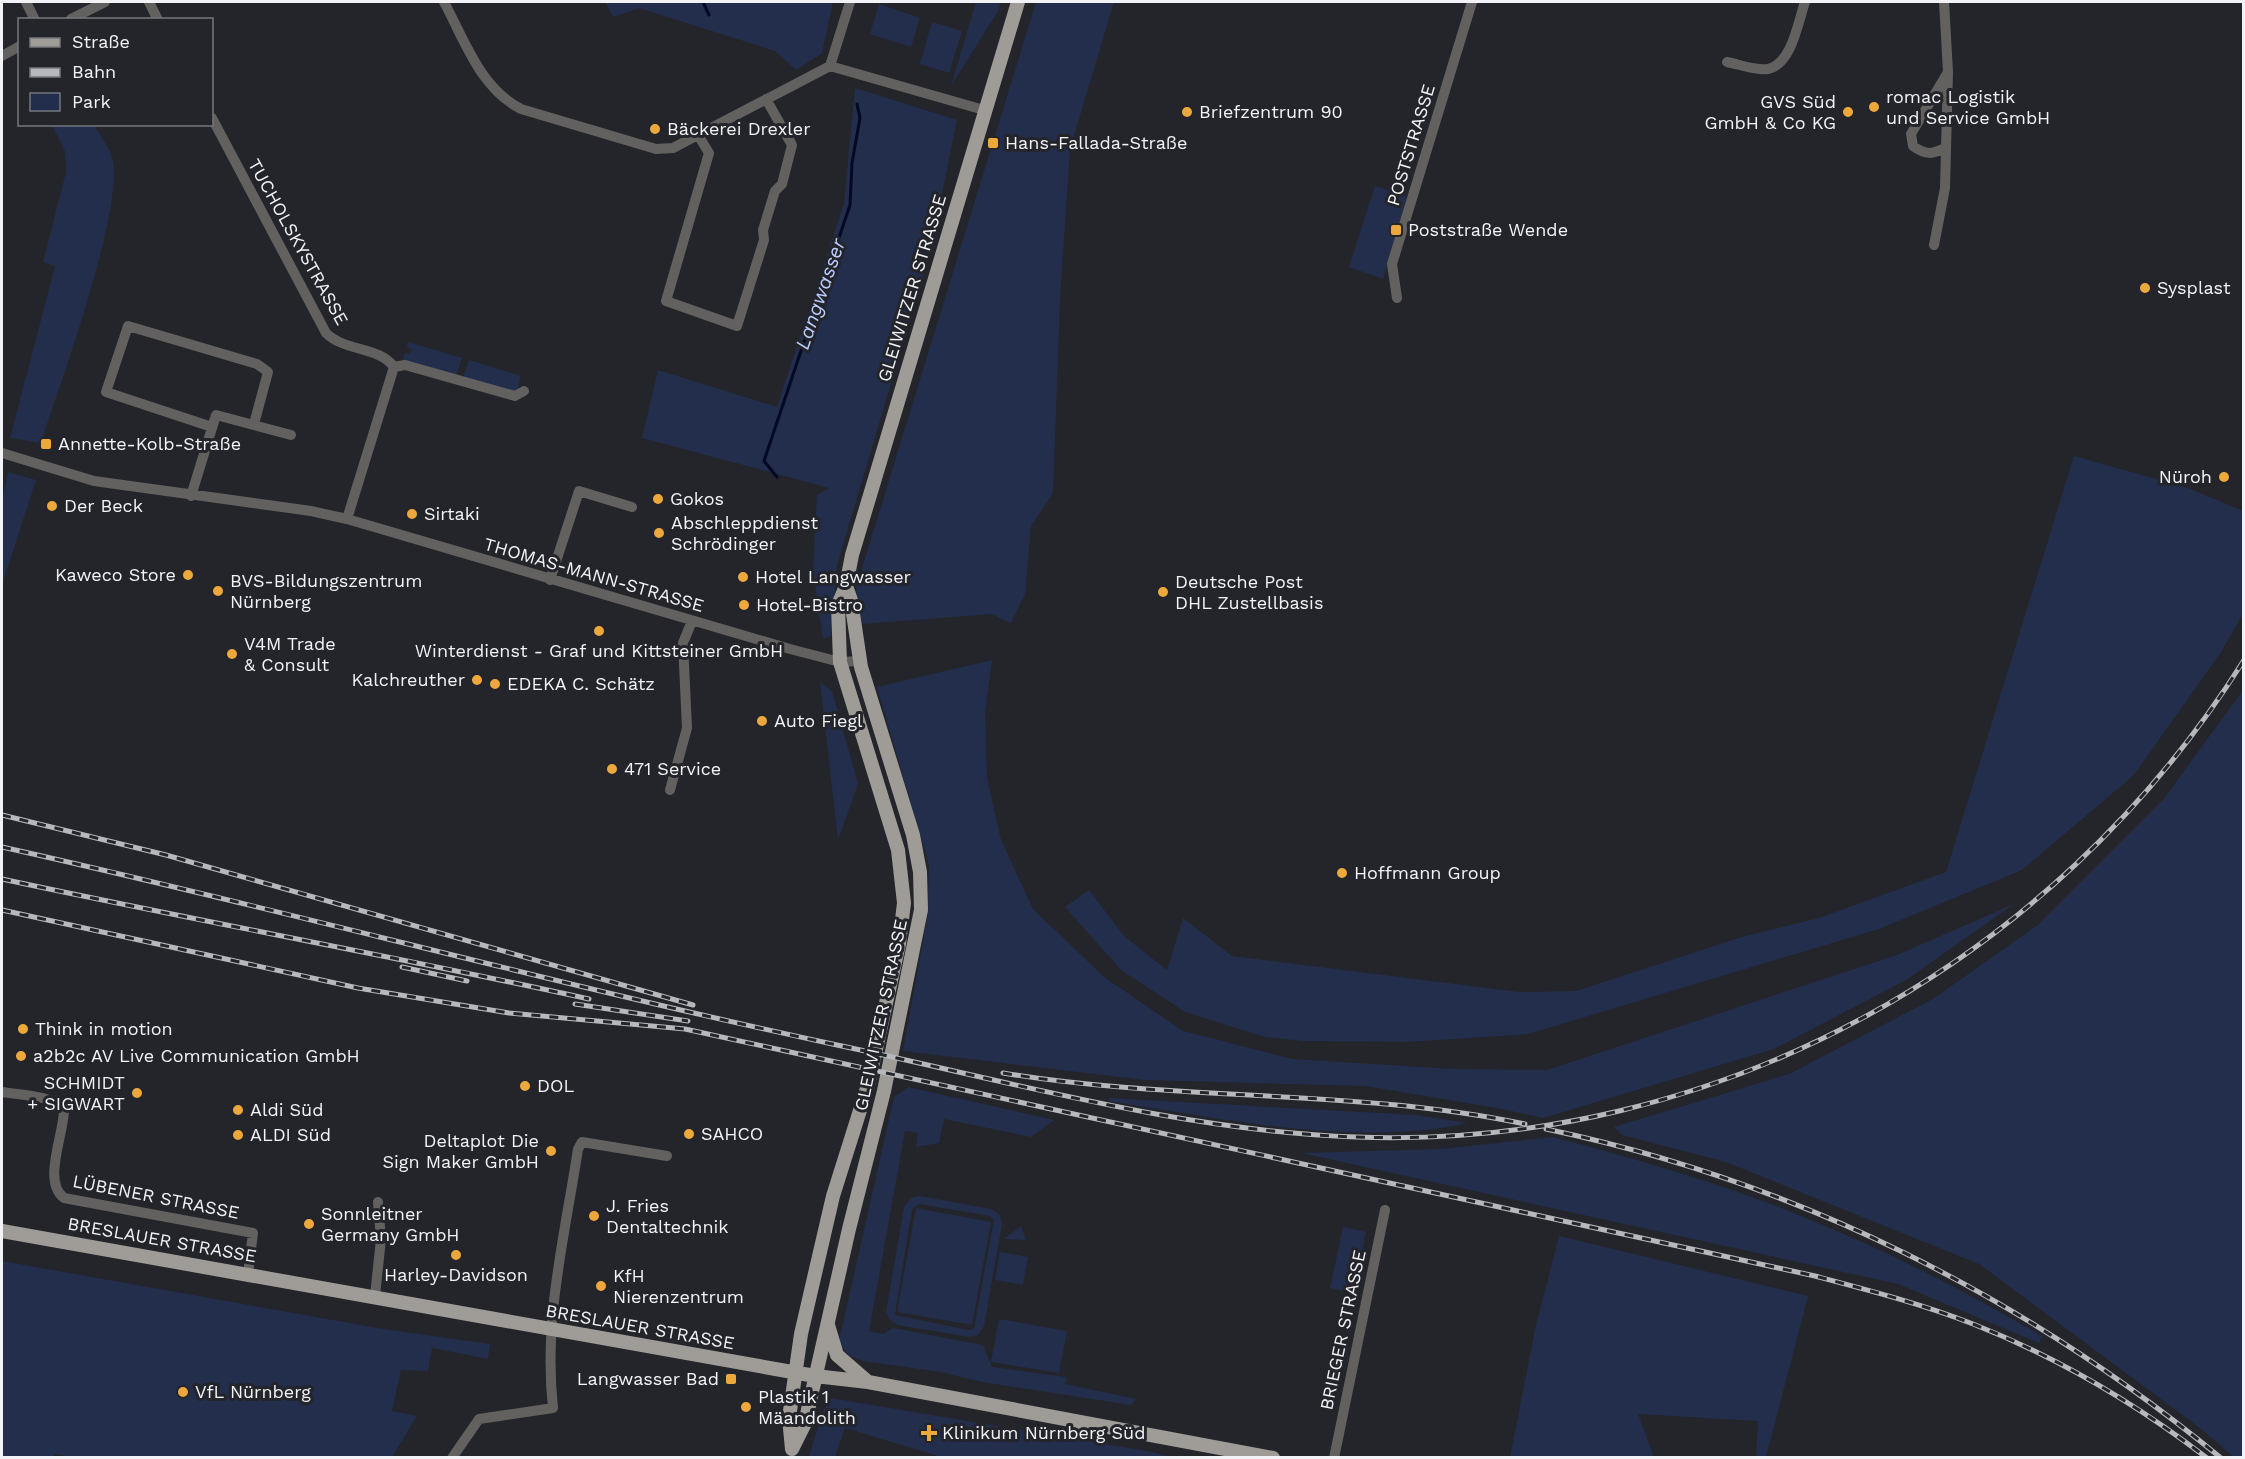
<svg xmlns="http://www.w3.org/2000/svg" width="2245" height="1459" font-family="'Work Sans',sans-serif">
<rect width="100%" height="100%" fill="#23252a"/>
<path fill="#232e4c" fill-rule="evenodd" d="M605,2H833L822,53L796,70L775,51L639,8L613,17Z
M976,2H1001L998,11L951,86Z
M1036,2H1114L1070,149L1060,299L1053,493L1031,526L1025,594L1011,623L991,614L862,624L856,588Z
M879,4L920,18L911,47L870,34Z
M932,22L962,31L949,73L920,64Z
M855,88L957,120L930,253L837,565L831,636L823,639L813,572L817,495L829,488L642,438L658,370L777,407L844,203Z
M52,125H94C100,135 108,146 112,157C126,205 59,387 41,443L10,438L55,266L43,262L66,172L65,151Z
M1375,186L1407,196L1383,279L1349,267Z
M408,342L462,358L456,376L403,360L405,353L410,354L412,349L407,347Z
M469,360L521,376L516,395L463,379Z
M2074,456L2188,488L2243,511V614L2221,652L2134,775L2022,870L1879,929L1528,1034L1407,1042L1304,1041L1265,1037L1185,1012L1121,970L1065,907L1089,890L1124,936L1167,970L1183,918L1232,956L1519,992L1576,991L1745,936L1819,918L1946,872Z
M8,472L36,480L2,585V501Z
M992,660L985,712L987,778L1001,840L1033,909L1104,977L1183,1031L1292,1059L1453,1069L1547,1070L1897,955L2014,904L1906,980L1774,1049L1543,1118L1497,1108L1366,1086L1145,1080L903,1051L928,914L929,865L877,687Z
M820,682L832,691L858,784L838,840Z
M2243,690L2244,1457L2235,1458L2200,1428L1979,1264L1726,1162L1622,1135L1614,1127L1789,1074L1933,999L2039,924L2163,800Z
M908,1087L1054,1120L1031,1137L944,1119L939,1143L916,1147L918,1133L905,1131L869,1331L883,1334L893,1328L983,1345L992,1367L1066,1377L1065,1384L1136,1399L1131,1405L982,1382L941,1372L863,1361L848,1355L839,1341L894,1097Z
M1109,1098L1416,1115L1468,1123C1358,1148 1219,1118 1108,1101Z
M1553,1137C1636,1159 1721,1183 1801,1216C1884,1249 1965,1291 2042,1336L2039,1343L1898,1284L1301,1153L1441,1149Z
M920,1196L991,1209L1000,1215L1002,1224L984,1326L978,1335L969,1337L898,1325L890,1320L886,1312L904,1207L911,1198ZM919,1204L989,1216L994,1220L974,1328L969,1330L895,1315L912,1209Z
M916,1208L991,1222L972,1325L897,1312Z
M1021,1226L1026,1240L1005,1239V1238Z
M1343,1227L1366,1232L1353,1293L1330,1288Z
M1559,1236L1808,1296L1766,1457H1756L1758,1421L1638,1414L1654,1457H1510L1536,1325Z
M1000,1252L1028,1257L1023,1285L995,1280Z
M2,1261L383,1329L490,1344L488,1359L432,1348L428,1371L401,1370L392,1411L417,1416L392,1457L81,1458L54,1454V1457H2Z
M999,1319L1067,1331L1059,1373L991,1362Z
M831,1398L1152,1452L1171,1457H942L845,1428L835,1457H809L822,1413Z"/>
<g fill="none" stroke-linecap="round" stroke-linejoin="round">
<path stroke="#030824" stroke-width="3" d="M703,2L709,15
M777,477L764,461L850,205L852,163L860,118L857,104"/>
<path stroke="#62615f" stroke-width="10" d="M26,2L35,20
M149,2L158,20
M444,2C465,41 480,88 521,109L656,149L673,148L830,66L984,110
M71,19L105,2
M2,56L20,46
M1727,62C1738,64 1756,71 1768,69C1792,64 1798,22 1805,2
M830,66L850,2
M212,118L326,333C345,352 379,346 394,367L347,519
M698,135L709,153L666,301L737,326L764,240L763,230L775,191L782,184L792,145L766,99
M1946,147C1933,155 1925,155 1913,146L1911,134L1948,72
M1934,245L1945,188L1948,72L1944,2
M1397,298L1392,264L1472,2
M394,367L405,365L515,396L524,391
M212,427L106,392L128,326L257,364L268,372L254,424
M2,453L94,481L311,511L347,519L790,649L840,662L860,661
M191,496L216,415L291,435
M550,580L579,491L632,507
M670,790L687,728L683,643L692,621
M2,1092C20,1095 53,1095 64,1110C64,1134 42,1182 64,1198L253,1233L248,1274
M375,1296L381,1239L378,1202
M452,1458L479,1419L553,1408C543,1320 565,1235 578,1149L582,1142L667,1156
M1334,1458L1385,1210"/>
<path stroke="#9f9c97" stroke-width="14" d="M2,1231L815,1376L868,1382L1273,1458
M828,1325L837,1355L867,1381
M792,1449L789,1418L801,1334L833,1196L868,1085L899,944L904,903L898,850L840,662L838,605L846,586L852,555L1018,2
M792,1449L805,1423L849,1229L884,1091L921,910L920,872L913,835L861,667L851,600L846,586"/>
<g stroke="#b7b8bc" stroke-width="5">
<path id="rail" d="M2,815L166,855L693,1005
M2,847C281,909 557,985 837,1045C1009,1081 1180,1131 1356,1137C1717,1150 2053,964 2244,660
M2,879C197,921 394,956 589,999
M2,910L358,988L509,1013L685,1029L1815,1276C1868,1290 1922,1304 1973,1324C2057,1357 2135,1403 2207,1458
M402,967L467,981
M575,1004L688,1021
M1003,1073C1176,1102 1353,1088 1525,1124
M1546,1129C1795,1181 2024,1296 2221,1458"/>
</g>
<use href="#rail" stroke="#23252a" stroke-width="3" stroke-dasharray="9" stroke-linecap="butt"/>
</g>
<g fill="#eda83b" stroke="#23252a" stroke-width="2">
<circle cx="1874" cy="107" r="6"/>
<circle cx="1187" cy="112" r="6"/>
<circle cx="1848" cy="112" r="6"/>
<circle cx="655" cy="129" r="6"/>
<rect x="987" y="137" width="12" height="12" rx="3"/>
<rect x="1390" y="224" width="12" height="12" rx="3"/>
<circle cx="2145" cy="288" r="6"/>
<rect x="40" y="438" width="12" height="12" rx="3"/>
<circle cx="2224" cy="477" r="6"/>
<circle cx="658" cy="499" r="6"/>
<circle cx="52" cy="506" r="6"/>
<circle cx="412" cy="514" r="6"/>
<circle cx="659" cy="533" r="6"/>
<circle cx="188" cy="575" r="6"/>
<circle cx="743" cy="577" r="6"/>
<circle cx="218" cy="591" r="6"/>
<circle cx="1163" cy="592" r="6"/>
<circle cx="744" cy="605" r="6"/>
<circle cx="599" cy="631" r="6"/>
<circle cx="232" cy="654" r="6"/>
<circle cx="477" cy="680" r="6"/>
<circle cx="495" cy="684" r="6"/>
<circle cx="762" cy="721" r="6"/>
<circle cx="612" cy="769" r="6"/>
<circle cx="1342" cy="873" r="6"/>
<circle cx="23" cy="1029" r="6"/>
<circle cx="21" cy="1056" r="6"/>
<circle cx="525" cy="1086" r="6"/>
<circle cx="137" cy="1093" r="6"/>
<circle cx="238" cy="1110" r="6"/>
<circle cx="689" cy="1134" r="6"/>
<circle cx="238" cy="1135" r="6"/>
<circle cx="551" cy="1151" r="6"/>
<circle cx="594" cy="1216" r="6"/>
<circle cx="309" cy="1224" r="6"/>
<circle cx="456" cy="1255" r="6"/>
<circle cx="601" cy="1286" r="6"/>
<rect x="725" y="1373" width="12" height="12" rx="3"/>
<circle cx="183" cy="1392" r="6"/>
<circle cx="746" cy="1407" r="6"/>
<path d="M926 1424h6v6h6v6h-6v6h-6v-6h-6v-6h6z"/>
</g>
<g text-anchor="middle" stroke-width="6" stroke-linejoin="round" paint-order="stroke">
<g font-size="18" fill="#f2f3f6" stroke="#23252a" text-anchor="start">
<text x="1886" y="103">romac Logistik<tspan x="1886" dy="21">und Service GmbH</tspan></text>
<text x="1836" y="108" text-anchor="end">GVS Süd<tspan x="1836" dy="21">GmbH &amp; Co KG</tspan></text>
<text x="1199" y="118">Briefzentrum 90</text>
<text x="667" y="135">Bäckerei Drexler</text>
<text x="1005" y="149">Hans-Fallada-Straße</text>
<text x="1408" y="236">Poststraße Wende</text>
<text x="2157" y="294">Sysplast</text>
<text x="58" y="450">Annette-Kolb-Straße</text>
<text x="2212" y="483" text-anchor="end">Nüroh</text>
<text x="670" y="505">Gokos</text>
<text x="64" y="512">Der Beck</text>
<text x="424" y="520">Sirtaki</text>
<text x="671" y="529">Abschleppdienst<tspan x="671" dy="21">Schrödinger</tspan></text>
<text x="176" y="581" text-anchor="end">Kaweco Store</text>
<text x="755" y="583">Hotel Langwasser</text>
<text x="230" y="587">BVS-Bildungszentrum<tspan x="230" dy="21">Nürnberg</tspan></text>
<text x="1175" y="588">Deutsche Post<tspan x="1175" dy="21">DHL Zustellbasis</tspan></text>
<text x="756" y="611">Hotel-Bistro</text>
<text x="244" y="650">V4M Trade<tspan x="244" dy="21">&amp; Consult</tspan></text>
<text x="599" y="657" text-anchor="middle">Winterdienst - Graf und Kittsteiner GmbH</text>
<text x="465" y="686" text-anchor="end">Kalchreuther</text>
<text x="507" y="690">EDEKA C. Schätz</text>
<text x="774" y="727">Auto Fiegl</text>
<text x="624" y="775">471 Service</text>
<text x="1354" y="879">Hoffmann Group</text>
<text x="35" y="1035">Think in motion</text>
<text x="33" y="1062">a2b2c AV Live Communication GmbH</text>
<text x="125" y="1089" text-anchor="end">SCHMIDT<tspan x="125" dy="21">+ SIGWART</tspan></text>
<text x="537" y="1092">DOL</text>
<text x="250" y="1116">Aldi Süd</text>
<text x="701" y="1140">SAHCO</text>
<text x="250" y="1141">ALDI Süd</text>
<text x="539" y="1147" text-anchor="end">Deltaplot Die<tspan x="539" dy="21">Sign Maker GmbH</tspan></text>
<text x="606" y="1212">J. Fries<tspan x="606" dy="21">Dentaltechnik</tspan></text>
<text x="321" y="1220">Sonnleitner<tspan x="321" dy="21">Germany GmbH</tspan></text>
<text x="456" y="1281" text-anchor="middle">Harley-Davidson</text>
<text x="613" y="1282">KfH<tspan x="613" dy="21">Nierenzentrum</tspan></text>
<text x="719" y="1385" text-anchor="end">Langwasser Bad</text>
<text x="195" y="1398">VfL Nürnberg</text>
<text x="758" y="1403">Plastik 1<tspan x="758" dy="21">Mäandolith</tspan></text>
<text x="942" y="1439">Klinikum Nürnberg Süd</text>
</g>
<g font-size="18" fill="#f2f3f6" stroke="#23252a">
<text transform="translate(1411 145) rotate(-73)" y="6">POSTSTRASSE</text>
<text transform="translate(298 242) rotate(61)" y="6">TUCHOLSKYSTRASSE</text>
<text transform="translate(912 288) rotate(-73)" y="6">GLEIWITZER STRASSE</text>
<text transform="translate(594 575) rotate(16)" y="6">THOMAS-MANN-STRASSE</text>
<text transform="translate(881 1015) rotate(-78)" y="6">GLEIWITZER STRASSE</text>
<text transform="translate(156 1197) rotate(11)" y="6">LÜBENER STRASSE</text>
<text transform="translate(162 1240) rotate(10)" y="6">BRESLAUER STRASSE</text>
<text transform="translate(640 1327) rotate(10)" y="6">BRESLAUER STRASSE</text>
<text transform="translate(1343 1330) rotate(-78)" y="6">BRIEGER STRASSE</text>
</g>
<g font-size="20" font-style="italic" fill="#bbcdfe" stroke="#23252a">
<text transform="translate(820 294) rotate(-71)" y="7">Langwasser</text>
</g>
</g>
<rect width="2245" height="1459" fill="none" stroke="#f2f3f6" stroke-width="6"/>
<rect x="18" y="18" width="195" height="108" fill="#23252a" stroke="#76777c" stroke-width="1.5"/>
<rect x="30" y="38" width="30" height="9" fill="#9f9c97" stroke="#76777c" stroke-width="1.5"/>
<text x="72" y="48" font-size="18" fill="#f2f3f6">Straße</text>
<rect x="30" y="68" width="30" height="9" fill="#b7b8bc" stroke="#76777c" stroke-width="1.5"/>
<text x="72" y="78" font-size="18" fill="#f2f3f6">Bahn</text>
<rect x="30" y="93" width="30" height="18" fill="#232e4c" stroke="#76777c" stroke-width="1.5"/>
<text x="72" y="108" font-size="18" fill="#f2f3f6">Park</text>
</svg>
